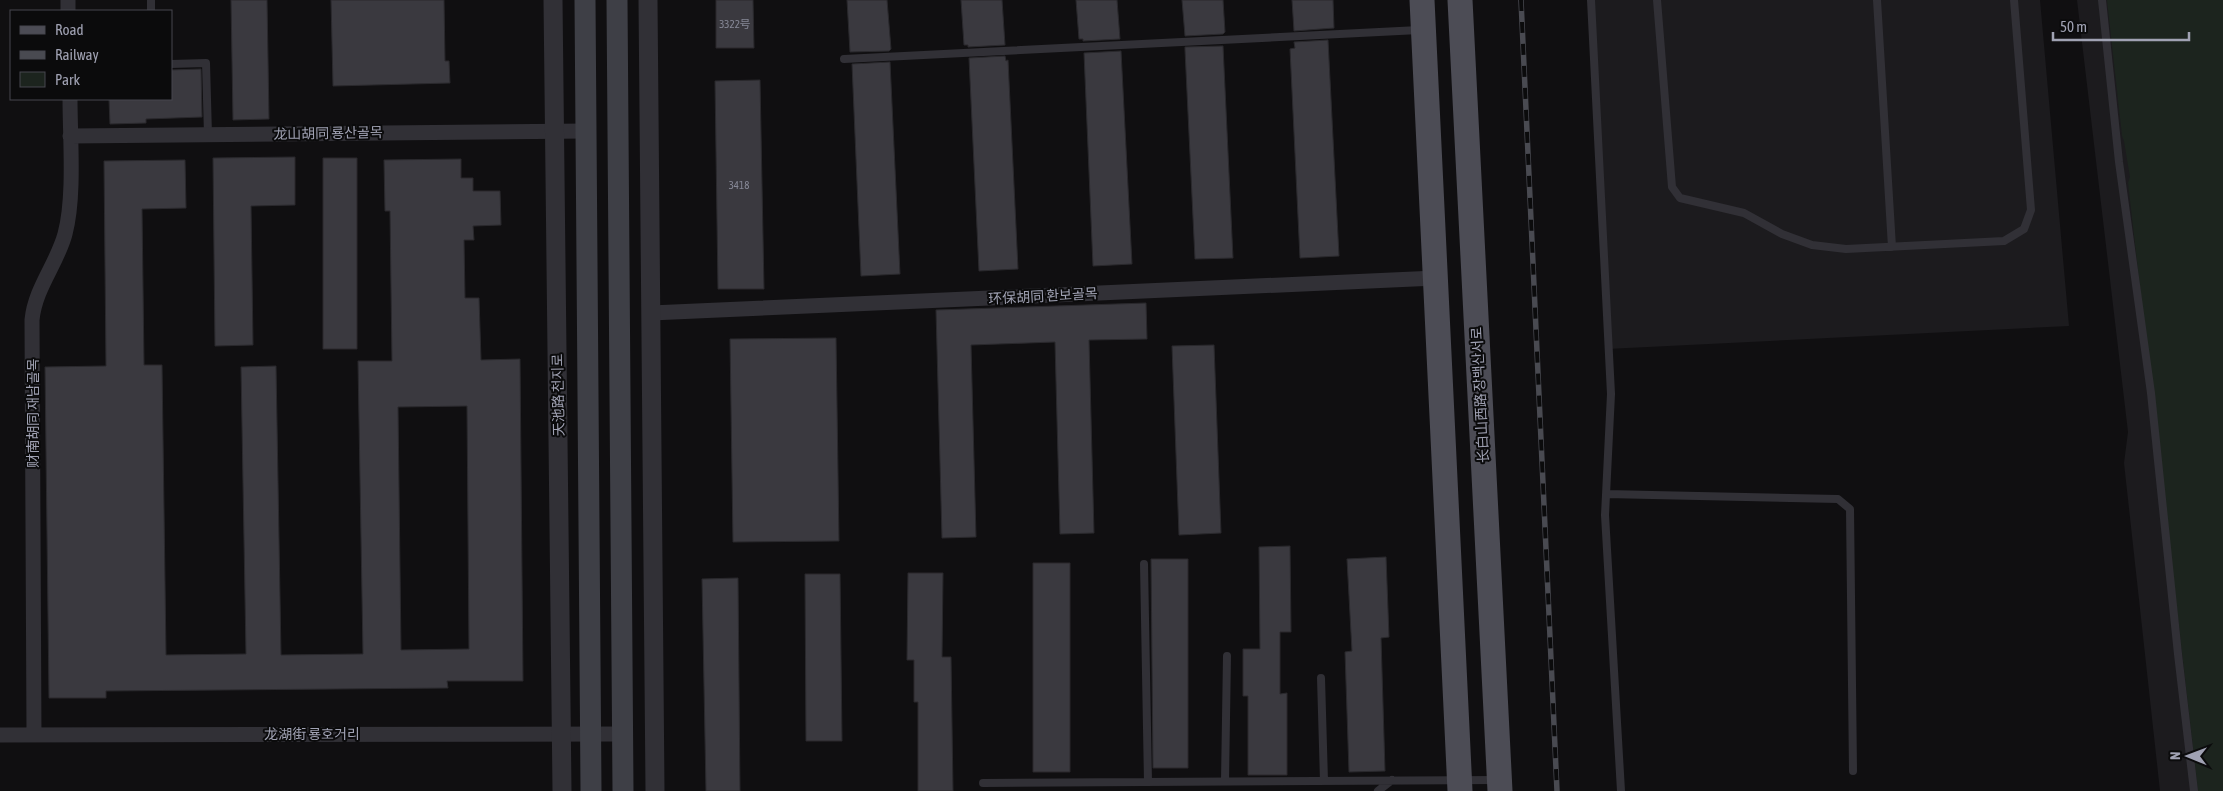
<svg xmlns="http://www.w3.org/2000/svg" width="2223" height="791" font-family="'Asap Condensed','Noto Sans SC','Noto Sans KR',sans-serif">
<rect width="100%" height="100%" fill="#100f11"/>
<path fill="#1c1b1e" d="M1594,0H2040L2069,326L1607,349Z
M2077,0H2223V791H2160L2124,463L2128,432Z"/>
<path fill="#1c241e" d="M2107,0H2223V791H2198L2128,183L2130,177L2124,141L2122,136Z"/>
<path fill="#3a393f" stroke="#2a292d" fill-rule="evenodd" d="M231,0H267L269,119L233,120Z
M331,0H444L445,61H449L450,83L333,86Z
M716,0H753L754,48H716Z
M847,0H887L891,49L889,51L850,52Z
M961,0H1002L1005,45L968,47V45H964Z
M1076,0H1117L1120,39L1083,41V39H1079Z
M1182,0H1223L1225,32L1223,34L1185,36Z
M1292,0H1333L1334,28L1294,31Z
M1328,40L1339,256L1300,258L1290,49L1295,48L1294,42Z
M1223,46L1233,258L1195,259L1185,50V47Z
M1121,51L1132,264L1093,266L1084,53Z
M1005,56L1006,61L1008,60L1018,269L979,271L969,58Z
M890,62L900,274L861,276L852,64Z
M201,69L202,117L146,119V123L110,124L109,99H171V70Z
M760,80L764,289H718L715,81Z
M295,157V205L251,206L253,345L215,346L213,158Z
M323,158H357V349H323Z
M461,159V178H473V191H500L501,225L473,226L474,240H464L465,298H479L481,360L520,359L523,681H447L448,688L106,691V698H49L45,367L106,366L104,161L185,160L186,208L142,209L144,365H162L166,655L246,654L241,367L276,366L281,655L363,654L358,361H392L390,211H385L384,160ZM467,406L469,649L401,650L398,407Z
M1146,303L1147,339L1089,340L1094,533L1060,534L1055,342L971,345L976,537L942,538L936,310Z
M836,338L839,541L733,542L730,339Z
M1214,345L1221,533L1179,535L1172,346Z
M1290,546L1291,632H1280V694L1287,693V775H1248V696H1243V649H1260L1259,547Z
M1386,557L1389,637L1381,638L1385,771L1349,772L1345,652L1352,651L1347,559Z
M1151,559H1188V768H1153Z
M1033,563H1070V772H1033Z
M908,573H943L942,657H951L953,791H918V702H914V660H907Z
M805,574H840L842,741H806Z
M738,578L740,791H706L702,579Z"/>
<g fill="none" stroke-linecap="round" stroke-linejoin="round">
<path stroke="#313036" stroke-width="8" d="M151,0V11
M1591,0L1611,394L1605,515L1621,791
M1657,0L1672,187L1680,198L1744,213L1782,234L1812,245L1846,249L2004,241L2024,229L2031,210L2014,0
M1877,0L1892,247
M2102,0L2119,162L2151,393L2178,654L2194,791
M844,59L1419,30
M171,64L206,63L208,135
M1606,494L1838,499L1850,509L1853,771
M1144,564L1148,782
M1321,678L1324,781
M1225,781L1227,656
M983,783L1497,780
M1378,791L1392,780"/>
<path stroke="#313036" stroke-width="15" d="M68,0V11
M70,136L586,131
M651,313L1436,278
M34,734L32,320C35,288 57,264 65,234C75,197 70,138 70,99
M0,735L623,734"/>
<path stroke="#313036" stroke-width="19" d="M553,0L562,791
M648,0L655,791"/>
<path stroke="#3e3f46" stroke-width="21" d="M585,0L591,791
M617,0L623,791"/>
<path stroke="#4c4c55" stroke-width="25" d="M1422,0L1460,791
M1460,0L1500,791"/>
<g stroke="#494a51" stroke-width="5.5">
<path id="rail" d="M1521,0L1557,791"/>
</g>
<use href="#rail" stroke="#0b0b0c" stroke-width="4" stroke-dasharray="11" stroke-linecap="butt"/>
</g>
<g text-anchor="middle" stroke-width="4" stroke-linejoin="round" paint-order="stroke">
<g font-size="11" fill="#868896">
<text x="735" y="28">3322号</text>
<text x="739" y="189">3418</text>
</g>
<g font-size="14" fill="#a0a2b3" stroke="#0b0b0c">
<text transform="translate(328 133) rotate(-1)" y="5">龙山胡同 룡산골목</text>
<text transform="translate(1043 296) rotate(-3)" y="5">环保胡同 환보골목</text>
<text transform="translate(558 395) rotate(-91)" y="5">天池路 천지로</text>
<text transform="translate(1480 395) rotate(-93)" y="5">长白山西路 장백산서로</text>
<text transform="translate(33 413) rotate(-90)" y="5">财南胡同 재남골목</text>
<text x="312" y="739">龙湖街 룡호거리</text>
</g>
</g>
<rect x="10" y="10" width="162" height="90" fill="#0b0b0c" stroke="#47474f"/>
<rect x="20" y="26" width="25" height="8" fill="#4c4c55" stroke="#47474f"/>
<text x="55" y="35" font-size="15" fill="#a0a2b3">Road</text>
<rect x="20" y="51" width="25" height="8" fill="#494a51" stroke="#47474f"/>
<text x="55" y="60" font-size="15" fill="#a0a2b3">Railway</text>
<rect x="20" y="72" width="25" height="15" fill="#1c241e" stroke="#47474f"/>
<text x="55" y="85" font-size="15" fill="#a0a2b3">Park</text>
<g transform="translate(2188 756) rotate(271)" stroke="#0b0b0c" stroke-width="4" paint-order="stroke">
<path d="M0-4L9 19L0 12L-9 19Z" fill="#a0a2b3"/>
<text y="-8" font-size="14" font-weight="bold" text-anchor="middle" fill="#a0a2b3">N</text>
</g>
<path d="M2053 32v8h136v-8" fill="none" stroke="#a0a2b3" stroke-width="2.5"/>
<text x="2060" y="32" font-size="15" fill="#a0a2b3" stroke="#0b0b0c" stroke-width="4" paint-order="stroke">50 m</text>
</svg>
